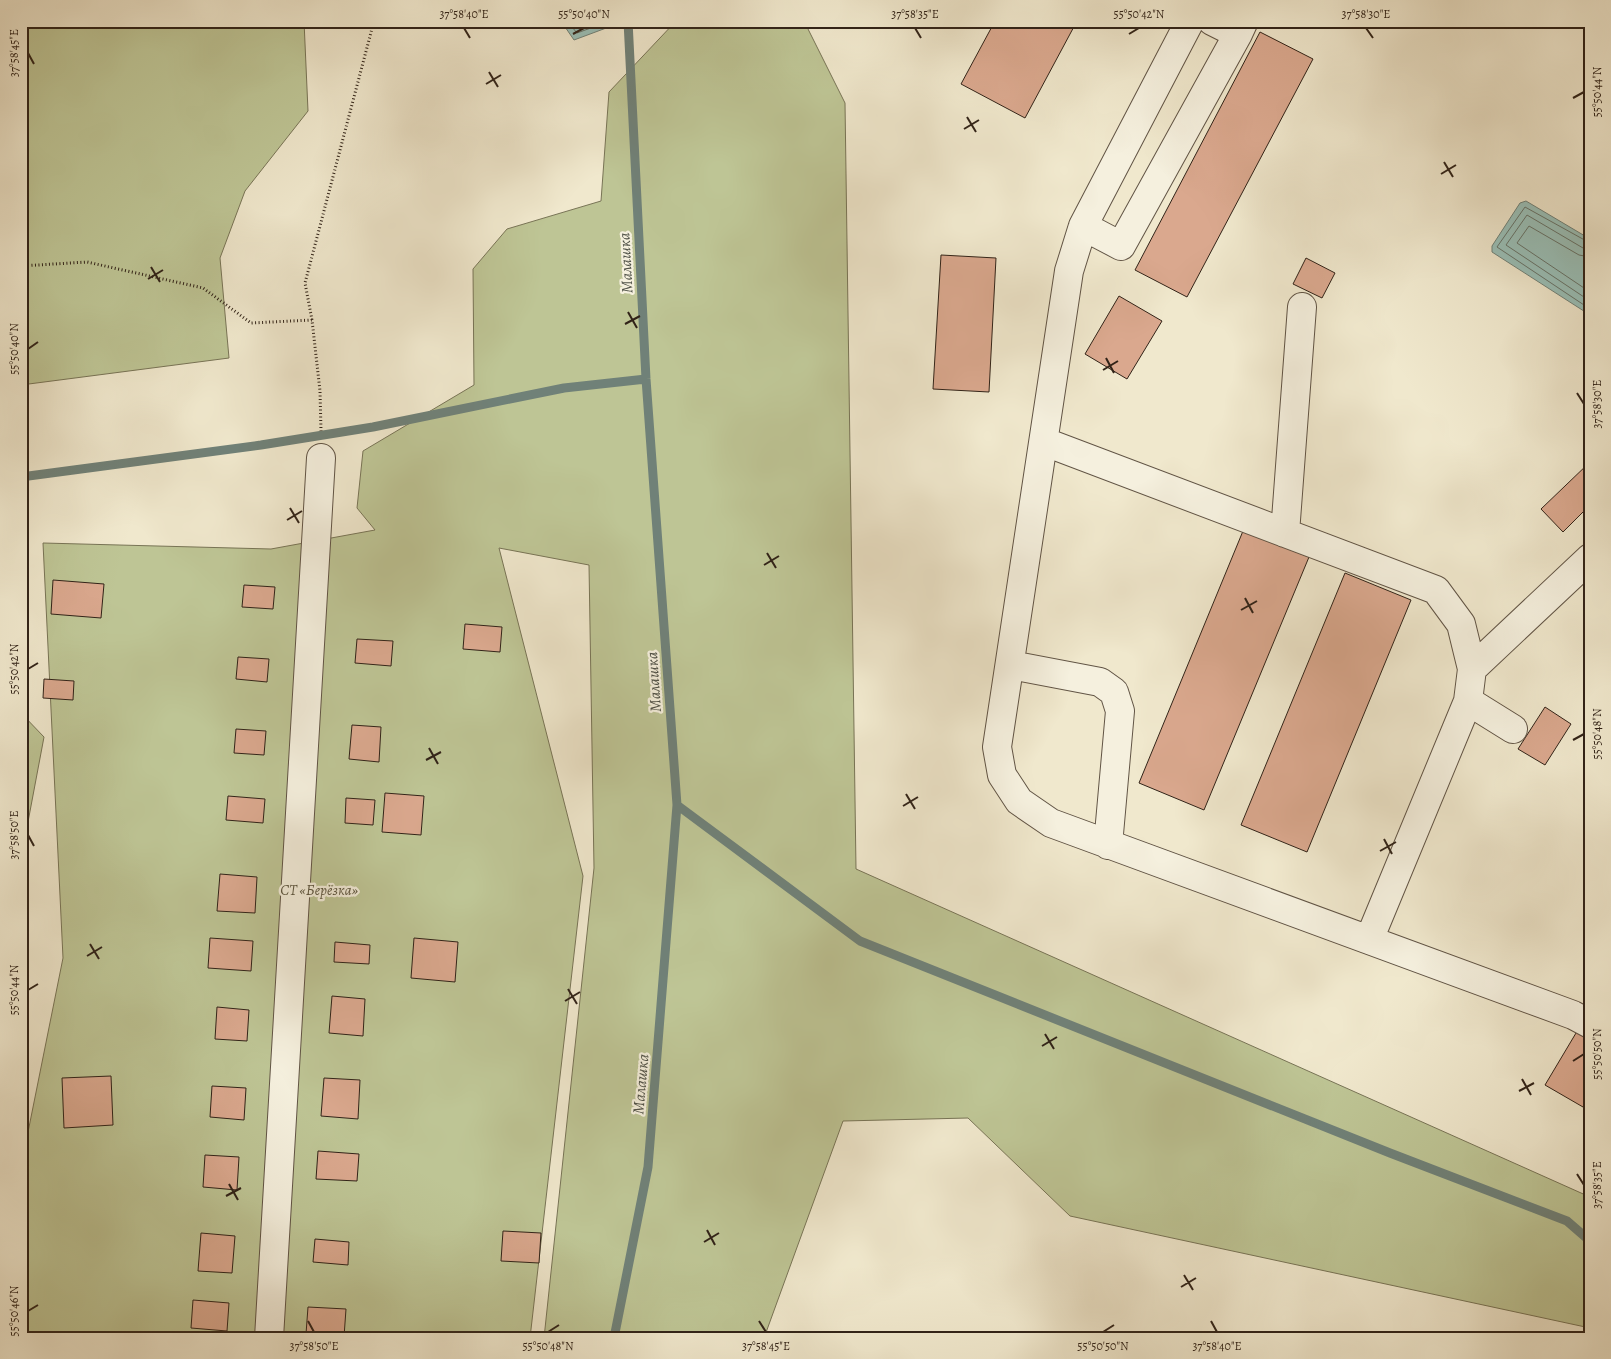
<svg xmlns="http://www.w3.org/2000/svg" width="1611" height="1359" font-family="Alegreya,serif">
<rect width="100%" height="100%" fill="#f0e8cd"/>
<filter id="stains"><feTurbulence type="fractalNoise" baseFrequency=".004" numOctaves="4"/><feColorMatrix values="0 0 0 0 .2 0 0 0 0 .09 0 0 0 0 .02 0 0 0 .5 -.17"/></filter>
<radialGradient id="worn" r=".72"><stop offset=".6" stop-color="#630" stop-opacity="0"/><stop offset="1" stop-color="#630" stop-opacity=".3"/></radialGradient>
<path fill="#bec595" stroke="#787456" d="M21,21H304L308,111L245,191L220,258L229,358L21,385Z
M676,21H804L845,103L856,869L1590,1197V1328L1070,1216L968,1118L843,1121L764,1338H544L594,868L589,565L499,548L583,876L530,1338H21V1167L63,958L43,543L271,549L375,530L357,508L363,451L474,385L473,269L507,229L601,201L609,92Z
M21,713L44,737L21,859Z"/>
<path fill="#9ac0b8" stroke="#708178" d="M561,21H625L574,40Z
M1526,201L1590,239V315L1492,252V246L1520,203Z"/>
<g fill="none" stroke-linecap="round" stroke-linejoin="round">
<path stroke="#667268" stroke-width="1" d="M567,21L577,33L610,21
M1590,243L1525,207L1497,247L1590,309
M1590,249L1583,248L1527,215L1506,245L1590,301
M1590,257L1579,255L1529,226L1517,243L1590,292"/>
<path stroke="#708178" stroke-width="9" d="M21,477L261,445L373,427L564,388L646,379
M677,805L860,941L1390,1153L1567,1221L1590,1241
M614,1338L648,1167L677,805L646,379L628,21"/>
</g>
<path fill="#daa88e" stroke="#312318" d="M995,21H1077L1025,118L961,84Z
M1260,32L1313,59L1187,297L1135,270Z
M941,255L996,258L989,392L933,389Z
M1306,258L1335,273L1322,298L1293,284Z
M1119,296L1162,321L1127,379L1085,354Z
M1590,462V505L1563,532L1541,509Z
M1243,531L1309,557L1204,810L1139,783Z
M1345,573L1411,600L1307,852L1241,825Z
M53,580L104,584L101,618L51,614Z
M244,585L275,587L273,609L242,607Z
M465,624L502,627L500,652L463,649Z
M357,639L393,641L391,666L355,663Z
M238,657L269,659L267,682L236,679Z
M44,679L74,681L73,700L43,698Z
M1545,707L1571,724L1545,765L1518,749Z
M352,725L381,727L379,762L349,759Z
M236,729L266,731L264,755L234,753Z
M385,793L424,796L421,835L382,832Z
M228,796L265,799L263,823L226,820Z
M346,798L375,800L373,825L345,823Z
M220,874L257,877L255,913L217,911Z
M210,938L253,941L251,971L208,968Z
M414,938L458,942L455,982L411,978Z
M335,942L370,945L369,964L334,962Z
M332,996L365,999L363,1036L329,1033Z
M217,1007L249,1010L247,1041L215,1039Z
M1579,1028L1590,1034V1096L1583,1107L1545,1085Z
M111,1076L113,1125L64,1128L62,1078Z
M324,1078L360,1080L358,1119L321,1116Z
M212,1086L246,1088L244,1120L210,1117Z
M318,1151L359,1154L357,1181L316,1179Z
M205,1155L239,1157L237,1190L203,1187Z
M503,1231L541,1233L539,1263L501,1261Z
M201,1233L235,1236L232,1273L198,1271Z
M315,1239L349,1242L348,1265L313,1262Z
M193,1300L229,1303L227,1331L191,1328Z
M308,1307L346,1309L344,1337L306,1334Z"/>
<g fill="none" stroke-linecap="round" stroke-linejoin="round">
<g stroke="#615445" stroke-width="30">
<path id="minor" d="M1190,21L1083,226L1069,271L997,747L1002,775L1019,801L1051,823L1573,1015L1590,1024
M1212,21L1238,34L1244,21
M1083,226L1121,246L1238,34
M1045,442L1436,590L1461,624L1472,669L1468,701L1369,940
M1285,533L1302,307
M1011,665L1100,682L1114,692L1120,711L1108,845
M1472,669L1590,558
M1468,701L1513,729
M269,1338L321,458"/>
</g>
<path stroke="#312318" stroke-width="3" stroke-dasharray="1 2.5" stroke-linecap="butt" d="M21,266L87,262L203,288L251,323L312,320L320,391L321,431
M312,320L305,283L374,21"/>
<use href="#minor" stroke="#f5f0de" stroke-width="28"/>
</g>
<path fill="none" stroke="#312318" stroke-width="2" d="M464,28L470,38M915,28L921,38M1366,28L1373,38M573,34L584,28M1129,34L1139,28M28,53L34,64M489,72L498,87M486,84L501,75M1573,98L1584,92M967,117L976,132M964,129L979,120M1444,162L1453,177M1441,174L1456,165M151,267L160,282M148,279L163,270M628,312L637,328M625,324L640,316M28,349L38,342M1106,358L1114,373M1103,370L1118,361M1577,393L1584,404M290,508L299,523M287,520L302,511M767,553L776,568M764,565L779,556M1245,598L1253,613M1241,610L1257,601M28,669L38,663M1573,740L1584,734M429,748L438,764M426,760L441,752M906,794L915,809M903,806L918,797M28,835L34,846M1384,839L1392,854M1380,851L1396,842M90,944L99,959M87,956L102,947M568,989L577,1004M28,990L38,984M565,1001L580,992M1045,1034L1054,1049M1042,1046L1057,1037M1573,1061L1584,1054M1522,1079L1531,1095M1519,1091L1534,1083M1577,1174L1584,1185M229,1184L238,1200M226,1196L241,1188M707,1230L715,1245M704,1242L719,1233M1184,1275L1193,1290M1181,1287L1196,1278M28,1311L38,1305M308,1321L314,1332M759,1321L766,1332M1211,1321L1217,1332M548,1332L559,1325M1103,1332L1114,1325"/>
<g text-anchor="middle" stroke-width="4.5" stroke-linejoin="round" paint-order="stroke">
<g font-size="15" font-style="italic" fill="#5b543e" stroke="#f5f0de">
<text x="319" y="895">СТ «Берёзка»</text>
</g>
<g font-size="16" font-style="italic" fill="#505248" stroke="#f5f0de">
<text transform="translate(625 263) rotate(-93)" y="6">Малашка</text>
<text transform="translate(653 682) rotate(-94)" y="6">Малашка</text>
<text transform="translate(640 1084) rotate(-85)" y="6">Малашка</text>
</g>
</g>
<rect width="1611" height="1359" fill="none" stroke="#f0e8cd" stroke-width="55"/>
<rect x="28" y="28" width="1556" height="1304" fill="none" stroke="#312318" stroke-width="2"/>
<g font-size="12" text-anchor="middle" fill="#312318">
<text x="464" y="18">37°58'40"E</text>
<text x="584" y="18">55°50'40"N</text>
<text x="915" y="18">37°58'35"E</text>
<text x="1139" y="18">55°50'42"N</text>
<text x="1366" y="18">37°58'30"E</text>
<text transform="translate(14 53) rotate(-90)" y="4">37°58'45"E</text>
<text transform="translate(1597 92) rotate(-90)" y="4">55°50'44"N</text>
<text transform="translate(14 349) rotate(-90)" y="4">55°50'40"N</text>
<text transform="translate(1597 404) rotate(-90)" y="4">37°58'30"E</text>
<text transform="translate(14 669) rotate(-90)" y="4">55°50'42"N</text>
<text transform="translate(1597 734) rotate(-90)" y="4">55°50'48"N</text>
<text transform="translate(14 835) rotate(-90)" y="4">37°58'50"E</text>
<text transform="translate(14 990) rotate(-90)" y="4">55°50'44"N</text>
<text transform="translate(1597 1054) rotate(-90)" y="4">55°50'50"N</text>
<text transform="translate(1597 1185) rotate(-90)" y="4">37°58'35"E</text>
<text transform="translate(14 1311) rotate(-90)" y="4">55°50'46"N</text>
<text x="314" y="1350">37°58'50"E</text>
<text x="548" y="1350">55°50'48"N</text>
<text x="766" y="1350">37°58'45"E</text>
<text x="1103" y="1350">55°50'50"N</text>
<text x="1217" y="1350">37°58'40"E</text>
</g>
<rect width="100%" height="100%" filter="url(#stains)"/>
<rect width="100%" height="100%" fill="url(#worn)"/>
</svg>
